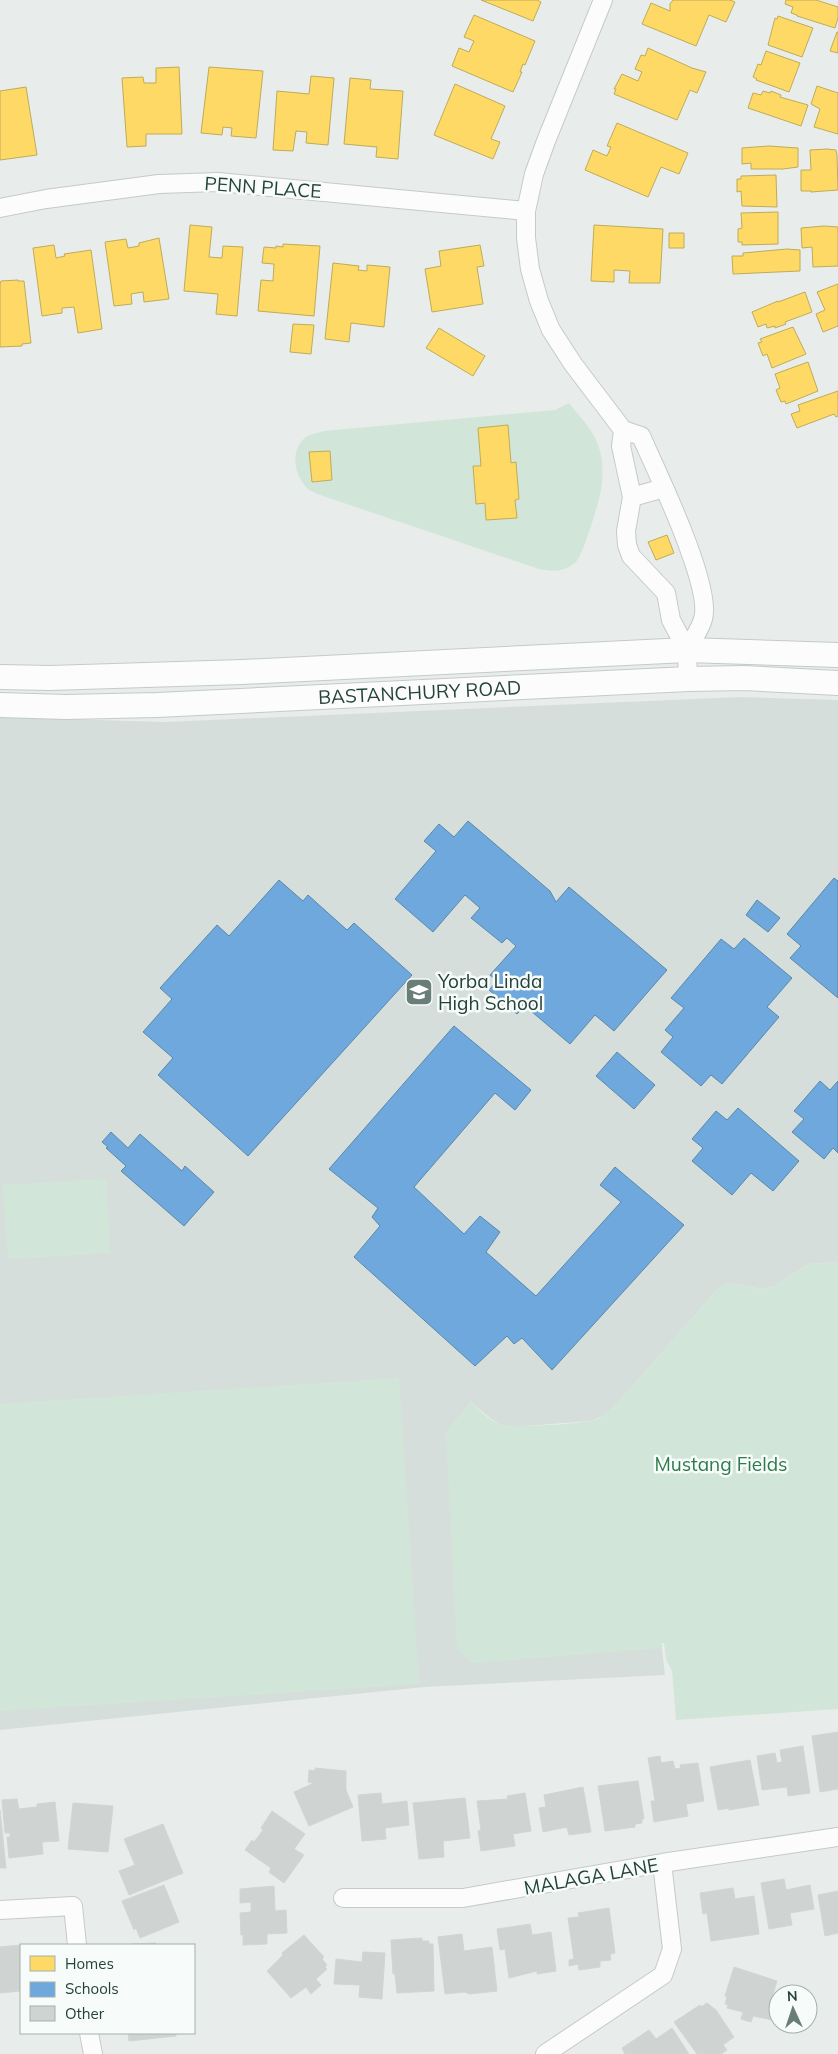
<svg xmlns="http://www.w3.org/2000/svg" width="838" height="2054" font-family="Mulish,sans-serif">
<rect width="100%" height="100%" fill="#e8edeb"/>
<path fill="#d6dedb" d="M740,697L838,700V1262L809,1264L773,1287L762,1289L728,1283L717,1290L616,1405L605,1415L591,1421L513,1427L500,1425L490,1418L471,1402L446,1433L657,1605L665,1675L425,1687L0,1730V717L165,722Z"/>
<path fill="#d1e6d8" d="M569,403C582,419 597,434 601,455C603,465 603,480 601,490C599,502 583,555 576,562C564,573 550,572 536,568L329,498C323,496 313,493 308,489C294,476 289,450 306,437C310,434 318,433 324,431L555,410Z
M106,1179L110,1253L8,1259L3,1185Z
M838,1262V1709L676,1720L672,1671L666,1659L664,1643H661L662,1648L472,1663L457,1648L446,1433L471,1402C480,1410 490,1422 502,1425C515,1428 576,1424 590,1421C601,1419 609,1412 616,1405L717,1290L728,1283L762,1289L773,1287L809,1264Z
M399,1378L419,1684L0,1711V1404Z"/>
<path fill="#ffd966" stroke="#bdac59" d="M481,0H537L541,2L533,21Z
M673,0H730L735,2L726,22L709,15L696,46L642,24L651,3L670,11V4Z
M786,0H816L838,7V18L835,28L797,16V15L791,13L793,7L785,4Z
M474,15L535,41L525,65L523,64L520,72H522L513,92L452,66L459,48L469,52L474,41L464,37Z
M778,16L813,28L802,57L768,45L775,18L777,19Z
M837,32H838V53L830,51Z
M648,48L692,68L706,72L697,93L690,90L677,120L614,94L616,89H614L622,74L638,81L642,72L635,69L641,55L645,56Z
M766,51L800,63L789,92L756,80L757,79L753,77L758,64L761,65Z
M179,67L182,134H146V146L127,147L122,78L143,77L144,83H156V68Z
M209,67L263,71L256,138L231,136L232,128L223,127L222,135L201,133Z
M311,76L334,78L328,145L306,143L307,132L296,131L293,151L273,150L277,91L309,94Z
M350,78L371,80L370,89L403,91L398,159L376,157L377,147L344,144Z
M455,84L505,106L491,139L500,142L493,159L434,135Z
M817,86L838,93V134L814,127L820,109L811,104Z
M26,87L37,155L0,160V91Z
M763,91L770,93L771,91L781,95L780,97L808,105L801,126L748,108L753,93L761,95Z
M617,123L688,153L679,174L661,167L648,197L585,170L593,150L607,156L611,147L607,146Z
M769,146L798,148V167L783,169H751V163L742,164V148Z
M827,149L836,150L837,155L838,190L811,192V191H801V170H811L810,150Z
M776,175L777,207L742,206L741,191L737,192V179H741V176Z
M778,212V244L742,245V242H738V229L742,228L741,213Z
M190,225L212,227L209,257L222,258L223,246L243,247L237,316L216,314L218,294L184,291Z
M594,225L663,229L660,283H629L630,271L614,270V282L591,281Z
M824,226L838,227V266L813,267L812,247L802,248L801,228Z
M669,233H684V248H669Z
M159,238L169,299L144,302L143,292L131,294L132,304L114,306L105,242L126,239L128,248L139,246V243Z
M283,244L320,246L314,316L258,311L261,280L273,281L274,264L262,263L264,247L276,248V246L283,247Z
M54,245L56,258L65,256L64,254L91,250L102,329L78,333L74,307L62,308V313L42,316L33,248Z
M480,245L484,266L477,267L483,304L432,312L425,269L441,266L439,251Z
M787,249L800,250V271L733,274L732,256H743V253Z
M333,263L359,266L358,270L367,271V265L390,267L384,327L351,323L349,342L325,339Z
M18,280V281H24L31,343L22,344V346L0,347V284L1,281Z
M838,284V326L823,332L816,314L825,310L817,292Z
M805,292L812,312L785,322L786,324L775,328V326L767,328L766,324L758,327L752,312L778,301V302Z
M293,324L314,325L311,354L290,352Z
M793,327L806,354L772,368L767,354L763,356L758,343L762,342L760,339Z
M439,328L485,356L473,376L426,348Z
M808,362L818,391L786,404L785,401L781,402L776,390L780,388L775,374Z
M838,391V416L836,417L834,414L797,428L791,414L800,411L798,405Z
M508,425L511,463L516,462L519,499L515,500L517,518L486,520L485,503L476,504L473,466H481L478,428Z
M330,451L332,480L312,482L309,452Z
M667,535L674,553L656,560L648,542Z"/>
<path fill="#6fa8dc" stroke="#5889ab" d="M468,821L550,891L556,902L569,887L667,970L614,1031L595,1015L570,1044L525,1006L517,1014L489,990L497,981L490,975L516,946L507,938L502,943L471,918L480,908L465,895L433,932L395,899L436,851L424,841L439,824L454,837Z
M834,878L838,881V998L790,958L801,946L787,934Z
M279,880L303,901L308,895L347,930L354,923L412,975L248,1156L158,1075L173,1058L143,1032L172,999L160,988L217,925L229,936Z
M757,900L780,918L768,932L746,915Z
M744,938L792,978L767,1007L779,1017L722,1084L711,1075L701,1086L661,1052L673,1037L665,1030L684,1008L671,998L721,939L734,949Z
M454,1026L531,1090L515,1110L495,1093L414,1187L464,1234L480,1216L500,1232L486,1252L536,1296L621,1202L600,1185L615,1167L684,1225L552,1370L522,1338L514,1344L507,1336L475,1366L354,1257L380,1226L372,1217L378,1208L329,1169Z
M617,1052L655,1085L634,1109L596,1076Z
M820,1081L830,1090L838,1081V1153L833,1148L824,1159L792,1132L804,1119L794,1111Z
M738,1108L799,1161L773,1191L751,1173L732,1195L692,1161L703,1148L692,1139L716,1111L727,1120Z
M111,1132L128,1148L140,1134L182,1171L185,1166L214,1192L184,1226L121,1171L126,1166L106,1148L108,1147L102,1142Z"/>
<path fill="#cfd4d2" stroke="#d1d6d4" d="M838,1732V1789L820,1792L812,1736Z
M803,1746L810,1793L788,1796L787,1787L762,1790L757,1756L775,1753L777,1763L782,1762L780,1750Z
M660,1756L661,1763L673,1761L675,1769L681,1768L680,1765L698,1763L704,1801L686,1804L688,1816L654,1822L651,1801H655L648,1758Z
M750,1760L759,1805L729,1810V1808L718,1810L710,1767Z
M315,1768L346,1771V1790L353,1807L309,1826L294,1792L312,1784L313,1783L308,1782L309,1770L315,1771Z
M638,1781L644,1819H642V1823L635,1824V1827L605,1831L598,1786Z
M583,1787L591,1832L569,1835L567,1827L543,1832L539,1808L546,1807L544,1795Z
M381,1793L382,1804L407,1801L409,1825L385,1828L386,1839L362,1841L358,1795Z
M525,1793L531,1831L513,1834L515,1846L481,1851L478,1831L481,1830L477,1801L508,1799L507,1796Z
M465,1798L470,1838L443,1841L444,1857L419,1859L413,1803Z
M17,1799L19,1809L37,1807V1804L55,1802L59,1841L42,1842L43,1854L9,1858L7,1837H10V1833H5L2,1800Z
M73,1803L113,1806L108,1852L68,1849Z
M0,1810L6,1868H0Z
M272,1811L305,1834L294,1849L304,1855L284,1883L269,1872L271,1868L245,1850L252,1840L254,1842L263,1830L261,1828Z
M163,1824L183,1873L129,1895L119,1871L135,1865L124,1839Z
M784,1879L786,1890L810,1885L814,1909L790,1913L792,1925L769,1929L761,1883Z
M164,1885L179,1922L140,1938L136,1928L134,1930L122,1901Z
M274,1886L275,1911L286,1910L287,1933L267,1934V1944L243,1945V1935H241L240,1913L251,1912V1902L240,1903V1889Z
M733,1888L735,1899L754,1896L759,1934L711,1941L707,1913L703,1914L700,1893Z
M838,1891V1933L825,1936L818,1895Z
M609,1908L615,1953L610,1954L611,1960L600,1961V1967L579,1970L578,1964L569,1966V1960L574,1959L568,1918L579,1917L578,1913Z
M530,1924L532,1935L551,1932L556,1971L537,1974V1971L509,1978L505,1949L500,1950L497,1929Z
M462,1934L464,1951L492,1947L497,1991L469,1994L465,1992L445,1994L438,1937Z
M304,1935L324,1957L322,1959L327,1965L325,1967L327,1969L316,1979L321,1985L311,1994L306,1987L291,1998L267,1971L283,1955L282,1953Z
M422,1938V1941H429V1944H433L434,1991L397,1993L395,1974H393L391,1940Z
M156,1943V1945H131V1944Z
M21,1945V1991L0,1993V1947Z
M363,1952L385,1953L382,1999L359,1997L360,1985L334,1984L336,1959L362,1962Z
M734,1967L777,1981L773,1994L778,1996L772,2020L753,2016L751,2022L741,2019L743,2012L727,2008L728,2005L725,2004L727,1997L725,1996Z
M707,2003L716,2010L734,2037L723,2045L727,2050L721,2054H697L674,2022L700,2005L701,2007Z
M672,2028L689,2054H625L622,2048L649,2030L656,2039Z
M128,2033H176V2036L129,2041Z"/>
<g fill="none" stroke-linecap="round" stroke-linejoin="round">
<g stroke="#c5cac8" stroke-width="20">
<path id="street" d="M603,0L546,141L534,174L526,211V238L530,269L539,301L551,330L573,364L623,430L641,436C656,470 713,587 703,619C700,630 692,640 687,650
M0,208L46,199L159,184L218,182L526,211
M623,430L621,446L632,497L626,531L627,545L631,556L666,593L671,620L687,650L688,679
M632,497L664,488
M343,1898H463L662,1863L838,1837
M0,1910L73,1906L77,1945
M89,2033L93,2054
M545,2054L663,1975L672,1949L662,1863"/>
</g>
<g stroke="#c3cbc8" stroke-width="26">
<g id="secondary">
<path d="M0,677L50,678L242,672L687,650L838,655"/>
<path id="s1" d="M0,705L66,707L157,705L688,679L744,678L838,683"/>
</g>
</g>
<use href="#street" stroke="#fcfcfc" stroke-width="18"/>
<use href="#secondary" stroke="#fcfcfc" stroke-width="24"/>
</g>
<defs>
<g id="school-square" transform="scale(1.4375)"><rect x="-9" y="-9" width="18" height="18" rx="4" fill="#697e78" stroke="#f7fbf9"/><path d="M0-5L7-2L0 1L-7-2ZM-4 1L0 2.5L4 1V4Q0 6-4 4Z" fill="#fff"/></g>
</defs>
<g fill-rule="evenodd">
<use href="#school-square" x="419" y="992"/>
</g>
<g text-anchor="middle" stroke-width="5" stroke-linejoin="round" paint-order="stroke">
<g font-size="19" fill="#24423a" stroke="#f7fbf9">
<text transform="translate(263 187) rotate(4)" y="7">PENN PLACE</text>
<text dy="7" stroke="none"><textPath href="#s1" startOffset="420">BASTANCHURY ROAD</textPath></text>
<text transform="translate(591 1876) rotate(-10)" y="7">MALAGA LANE</text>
</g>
<g font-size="19" fill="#24423a" stroke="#f7fbf9" text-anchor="start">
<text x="438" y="988">Yorba Linda<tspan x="438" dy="22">High School</tspan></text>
</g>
<g font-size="19" fill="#2d7a4b" stroke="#f7fbf9">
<text x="721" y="1471">Mustang Fields</text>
</g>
</g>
<rect x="20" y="1944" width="175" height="90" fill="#f7fbf9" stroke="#a3b1ad"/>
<rect x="30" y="1956" width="25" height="15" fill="#ffd966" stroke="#a3b1ad"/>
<text x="65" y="1969" font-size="15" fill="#24423a">Homes</text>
<rect x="30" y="1982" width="25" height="15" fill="#6fa8dc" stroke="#a3b1ad"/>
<text x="65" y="1994" font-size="15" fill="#24423a">Schools</text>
<rect x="30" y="2006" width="25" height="15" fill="#cfd4d2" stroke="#a3b1ad"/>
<text x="65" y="2019" font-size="15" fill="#24423a">Other</text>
<g transform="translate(793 2009) rotate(357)"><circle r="24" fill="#f7fbf9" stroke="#a3b1ad"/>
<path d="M0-4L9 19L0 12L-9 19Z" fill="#697e78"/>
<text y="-8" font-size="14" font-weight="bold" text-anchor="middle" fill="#24423a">N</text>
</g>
</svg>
